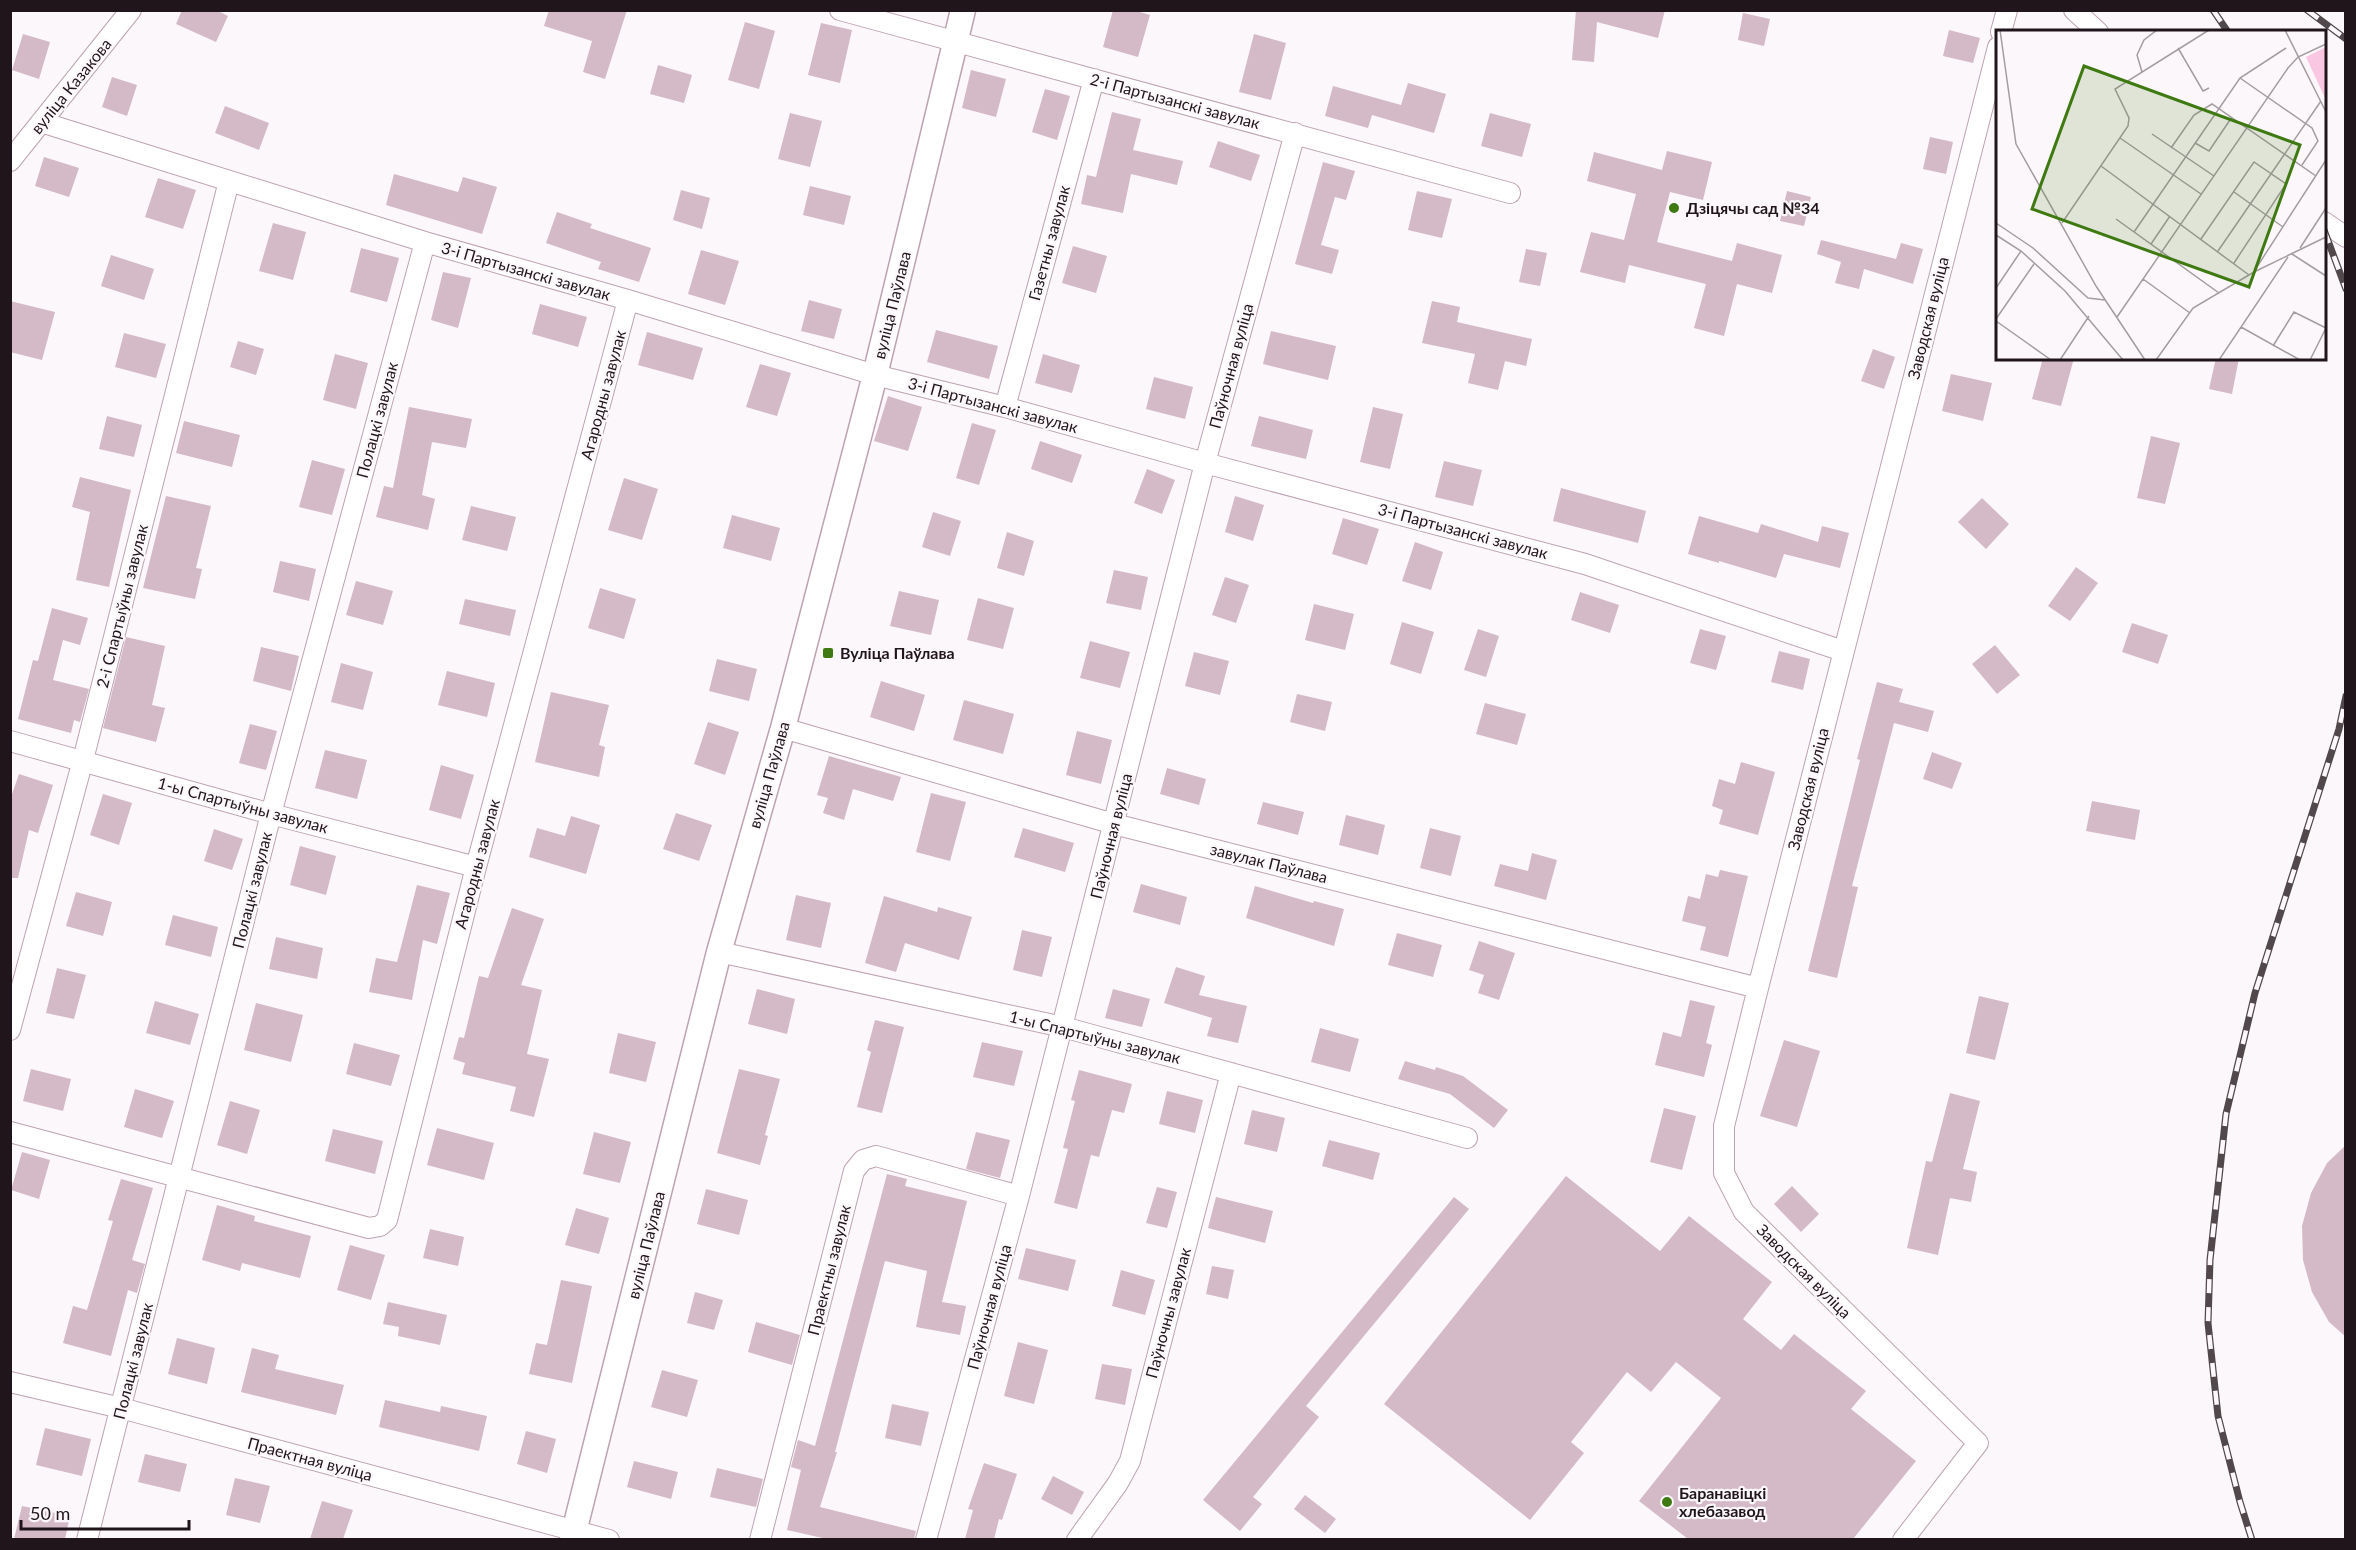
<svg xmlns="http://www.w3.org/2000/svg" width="2356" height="1550" font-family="Lato,sans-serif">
<rect width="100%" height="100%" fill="#fcf7fa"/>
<path fill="#d4b9c7" d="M182,10H216L228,16L216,42L176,24Z
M549,10H627L605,79L583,72L592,41L544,26Z
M1113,10H1133L1150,15L1138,57L1103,47Z
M1576,10H1665L1658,38L1597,22L1594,62L1572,60Z
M1743,13L1770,19L1764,46L1738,40Z
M745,22L775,31L759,89L728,80Z
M821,23L852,30L840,83L808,75Z
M1949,30L1980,38L1973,63L1943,56Z
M23,34L50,42L39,79L12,70Z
M1254,34L1286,43L1271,100L1239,92Z
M658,65L692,75L684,103L650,94Z
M971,70L1006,79L996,117L962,108Z
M112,77L137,85L127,116L102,107Z
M1408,83L1446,94L1434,133L1372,115L1368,128L1325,116L1333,86L1401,105Z
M1045,89L1070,96L1057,140L1032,132Z
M225,106L269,123L259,150L215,133Z
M1112,112L1141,119L1133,150L1183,161L1177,185L1131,174L1123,213L1081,204L1087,175L1096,177Z
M790,113L822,121L810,167L778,159Z
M1490,113L1531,124L1522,157L1481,146Z
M1930,137L1953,142L1946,174L1923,169Z
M1218,141L1260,155L1251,181L1209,167Z
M1667,151L1712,162L1703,200L1670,192L1657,242L1732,261L1737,243L1782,255L1772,293L1737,284L1724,336L1694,328L1706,284L1629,265L1625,283L1580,272L1591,232L1624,240L1636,194L1587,181L1594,152L1662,170Z
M44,157L79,168L69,197L35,186Z
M1323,162L1355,171L1346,200L1335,197L1321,245L1339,250L1332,274L1295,264Z
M394,174L458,192L463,177L497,187L482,234L386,205Z
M158,178L196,190L183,229L145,217Z
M810,186L851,196L844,225L803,215Z
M681,190L710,198L702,229L673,220Z
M1417,191L1452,199L1442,238L1408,230Z
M1787,191L1811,197L1804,226L1780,221Z
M557,212L592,224L590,228L651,248L639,282L598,269L601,262L546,243Z
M273,223L306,232L293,280L259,271Z
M1821,240L1896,259L1901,243L1923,249L1913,284L1864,269L1859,289L1835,283L1841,262L1817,254Z
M1073,246L1107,256L1096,293L1062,283Z
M361,248L399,258L387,302L350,292Z
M1526,249L1547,253L1540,286L1519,282Z
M701,250L739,261L725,305L688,294Z
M111,255L154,269L144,300L101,286Z
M443,272L471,278L458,328L431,320Z
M809,300L842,309L834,339L801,331Z
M10,301L55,312L42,360L10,352Z
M1432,301L1460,307L1457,322L1532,339L1526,366L1505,361L1498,390L1468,383L1475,354L1422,343Z
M540,304L587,317L578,347L532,334Z
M936,330L998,346L989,379L927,362Z
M1271,331L1336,346L1328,380L1263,364Z
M647,332L703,348L693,380L638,365Z
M124,333L166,344L156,378L115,367Z
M238,341L264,349L256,375L230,367Z
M1873,349L1895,357L1884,389L1861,381Z
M335,354L368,363L356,409L323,400Z
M1043,354L1080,365L1072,393L1035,383Z
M2043,358H2074L2061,406L2032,399Z
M2216,358H2239L2232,394L2209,389Z
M760,364L791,373L777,416L746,407Z
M1951,374L1992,383L1983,421L1942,411Z
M1154,377L1193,387L1185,419L1146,409Z
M888,396L922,407L908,451L874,441Z
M409,407L472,419L466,448L432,442L422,495L435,499L428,530L376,517L384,486L393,488Z
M1373,407L1403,414L1390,469L1360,462Z
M107,416L142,425L134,457L99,449Z
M1259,416L1313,430L1306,459L1251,446Z
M184,421L240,435L232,467L176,453Z
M972,423L996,430L979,485L956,478Z
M2151,436L2180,443L2165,504L2137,498Z
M1040,441L1082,455L1072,483L1031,469Z
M312,460L345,469L332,515L299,507Z
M1444,461L1482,470L1473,506L1435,497Z
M1147,469L1175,480L1162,514L1134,503Z
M80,477L131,490L109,587L76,580L90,512L72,507Z
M624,478L658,489L642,540L608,530Z
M1561,488L1646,511L1638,543L1553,521Z
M166,496L211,506L196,568L202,569L195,599L143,588Z
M1235,496L1264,505L1253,541L1225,532Z
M1982,498L2009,524L1986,549L1958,522Z
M471,506L516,517L507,551L462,540Z
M933,512L961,521L950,556L922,547Z
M732,515L780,528L771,561L723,548Z
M1699,516L1758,533L1761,524L1818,542L1822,526L1849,533L1840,568L1784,554L1776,578L1719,561V563L1688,554Z
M1343,518L1379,529L1367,565L1332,554Z
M1007,532L1034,541L1024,576L997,568Z
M1415,542L1443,552L1431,590L1402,581Z
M280,561L316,569L309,601L273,592Z
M2076,567L2098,583L2070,621L2048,606Z
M1114,570L1148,577L1141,610L1106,603Z
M1225,577L1249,585L1236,623L1212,615Z
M356,581L393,591L383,625L346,615Z
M600,588L636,599L624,639L588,628Z
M899,591L939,600L931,635L890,626Z
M1580,592L1619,605L1610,633L1571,620Z
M978,598L1014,608L1003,649L967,640Z
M465,599L516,610L510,636L459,624Z
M1314,604L1354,614L1345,650L1305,640Z
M52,608L88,618L80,645L63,640L53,680L89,689L80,722L74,720L71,733L18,719L33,660L38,661Z
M1402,622L1434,632L1421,674L1390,664Z
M2132,623L2168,635L2158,664L2122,652Z
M1478,629L1499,636L1486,677L1464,670Z
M1700,629L1726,636L1716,670L1690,663Z
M126,637L165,646L152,705L165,708L156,742L103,728Z
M1090,641L1130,652L1120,688L1080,678Z
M1995,645L2020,675L1997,694L1972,664Z
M261,647L299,656L291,691L253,681Z
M1779,651L1810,659L1803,690L1771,682Z
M1194,652L1229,661L1220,695L1185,686Z
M717,659L757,669L749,701L709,691Z
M341,663L373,672L363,710L331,702Z
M447,671L495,683L487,717L438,705Z
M881,681L925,695L914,731L870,717Z
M1877,682L1903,689L1899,702L1934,711L1928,732L1894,723L1852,886L1858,887L1837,978L1808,971L1860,760L1857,759Z
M551,692L609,705L599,745L605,747L599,777L535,762Z
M1297,694L1332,702L1325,731L1290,722Z
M964,700L1014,714L1003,754L953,740Z
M1485,703L1526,714L1517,745L1476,734Z
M708,722L739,732L725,775L694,764Z
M250,724L277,731L266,770L239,763Z
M1077,731L1112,740L1101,784L1066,775Z
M325,750L367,760L357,799L315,788Z
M1932,752L1962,763L1952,789L1923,779Z
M829,756L901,777L893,801L853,789L844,820L823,813L828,798L817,795Z
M1741,762L1775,772L1758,835L1719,824L1723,810L1712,806L1719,779L1735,784Z
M441,765L474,775L461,819L429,810Z
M1167,768L1206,779L1199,805L1160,794Z
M19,774L53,785L38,833L29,830L18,878H10V800Z
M931,793L966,802L950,861L916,852Z
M103,794L132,803L119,845L90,835Z
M2092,801L2140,810L2135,840L2086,831Z
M1263,802L1304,812L1298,835L1257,824Z
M676,813L712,825L699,861L663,849Z
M1346,815L1385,825L1378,855L1339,845Z
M571,816L600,825L586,874L529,857L537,828L565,836Z
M1023,828L1074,843L1065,872L1014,857Z
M1430,828L1461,836L1451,876L1420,868Z
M214,829L243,839L232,870L204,861Z
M300,846L336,856L326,895L290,885Z
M1532,853L1557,860L1546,900L1494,886L1500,864L1528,871Z
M1720,870L1748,876L1728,957L1700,950L1706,927L1682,921L1688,896L1700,899L1706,874L1718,877Z
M1141,884L1187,897L1180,925L1133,912Z
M417,885L450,893L437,944L423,940L412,1000L369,992L376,958L397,962Z
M1255,886L1313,903L1314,901L1344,909L1334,946L1246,918Z
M76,892L112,902L103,936L66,926Z
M796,895L831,903L821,948L786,940Z
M884,896L937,912L938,907L972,917L959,960L905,943L896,972L865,963Z
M512,908L544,919L521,985L542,990L527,1054L549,1059L534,1117L510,1111L516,1087L462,1074L465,1063L453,1059L459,1037L464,1038L479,976L488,978Z
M173,915L218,927L211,957L165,945Z
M1022,930L1052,937L1042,977L1013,970Z
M1397,933L1442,945L1433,977L1388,965Z
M276,937L323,948L317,979L269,969Z
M1479,941L1515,953L1499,1000L1478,993L1484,975L1469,970Z
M1176,967L1205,976L1199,995L1247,1006L1238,1043L1207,1036L1212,1018L1164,1003Z
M57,968L86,975L74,1019L46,1013Z
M757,989L795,999L787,1034L748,1024Z
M1113,989L1150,999L1142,1027L1105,1018Z
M1979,996L2009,1003L1995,1060L1966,1053Z
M1690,1000L1715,1006L1706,1043L1712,1045L1704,1077L1655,1065L1663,1032L1681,1037Z
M155,1001L199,1014L190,1045L146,1033Z
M256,1003L303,1015L291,1062L244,1050Z
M875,1020L904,1027L882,1113L857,1107L871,1052L867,1050Z
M1320,1028L1359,1039L1350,1072L1311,1062Z
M618,1033L656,1042L646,1082L609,1073Z
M1784,1040L1820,1051L1797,1127L1760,1116Z
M982,1042L1023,1051L1014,1086L973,1077Z
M354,1043L400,1055L391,1086L346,1074Z
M1405,1061L1435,1070L1436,1067L1463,1076L1508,1110L1494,1128L1450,1094L1398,1079Z
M31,1069L71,1079L63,1111L23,1101Z
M739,1069L780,1079L765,1135L768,1136L760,1165L717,1153Z
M1079,1070L1132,1084L1124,1113L1112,1110L1099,1157L1091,1155L1077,1209L1054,1203L1068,1149L1063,1148L1075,1101L1071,1100Z
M135,1089L174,1101L162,1138L124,1127Z
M1167,1091L1203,1100L1195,1133L1159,1124Z
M1950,1093L1980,1101L1963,1169L1977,1172L1971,1202L1950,1198L1938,1255L1907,1248L1926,1161L1932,1162Z
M230,1101L260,1110L247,1154L217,1145Z
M1664,1108L1696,1116L1682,1170L1650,1162Z
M1252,1110L1285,1118L1277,1152L1244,1144Z
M437,1128L494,1143L484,1180L427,1165Z
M333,1129L383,1141L375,1174L325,1161Z
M594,1132L631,1142L620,1183L583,1174Z
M976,1132L1010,1140L1000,1178L966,1169Z
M1329,1140L1380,1153L1373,1180L1322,1166Z
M2346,1145V1337L2329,1322L2312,1292L2303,1260L2302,1226L2311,1193L2327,1163Z
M22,1152L50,1160L39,1199L11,1190Z
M887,1174L907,1179L905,1186L967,1201L942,1302L966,1306L960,1335L916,1327L927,1271L885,1261L835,1452H837L820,1507L916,1531L914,1539H827L787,1530L801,1470L791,1467L798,1440L815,1446Z
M1566,1176L1660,1251L1689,1216L1772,1282L1743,1319L1781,1350L1794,1334L1866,1391L1851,1409L1916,1461L1853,1539H1688L1639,1501L1721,1398L1676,1362L1651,1392L1627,1372L1571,1442L1584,1453L1530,1520L1384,1404Z
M121,1179L153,1188L132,1260L145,1264L137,1293L128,1290L111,1356L63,1343L73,1306L87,1310L113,1221L108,1220Z
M1792,1186L1819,1214L1801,1232L1774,1204Z
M1157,1187L1177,1192L1167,1228L1146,1223Z
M706,1189L748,1200L739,1235L697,1224Z
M1216,1197L1273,1211L1265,1243L1208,1228Z
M1454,1197L1469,1209L1306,1406L1319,1417L1253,1497L1262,1504L1240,1531L1203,1500Z
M217,1205L255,1216L254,1221L311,1236L300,1278L242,1263L240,1271L202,1260Z
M576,1208L609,1218L599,1254L565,1245Z
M430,1229L464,1237L458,1266L423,1258Z
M350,1245L385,1255L371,1300L337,1290Z
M1026,1248L1076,1260L1068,1291L1018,1279Z
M1212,1266L1234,1270L1228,1299L1206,1294Z
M1121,1270L1155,1280L1145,1315L1112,1306Z
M561,1280L592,1286L572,1383L529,1374L536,1343L547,1345Z
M695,1292L723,1300L714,1330L687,1323Z
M388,1302L447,1315L440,1345L398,1336L399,1327L383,1324Z
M756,1322L800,1335L792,1365L748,1352Z
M177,1338L215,1348L207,1384L168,1374Z
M1018,1342L1048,1350L1034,1404L1004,1396Z
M252,1348L279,1355L275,1369L344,1385L336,1415L241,1392Z
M1102,1364L1132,1369L1125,1405L1095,1399Z
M662,1370L698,1380L687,1417L651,1407Z
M385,1400L440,1412L441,1406L487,1416L479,1451L379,1427Z
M892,1404L929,1412L921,1446L885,1438Z
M45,1428L91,1439L82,1476L36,1465Z
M526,1431L556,1439L547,1473L517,1464Z
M145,1454L187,1464L180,1492L138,1482Z
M634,1461L678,1472L671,1499L627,1487Z
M984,1463L1017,1474L1002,1520L999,1519L994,1539H965L973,1510L968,1509Z
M717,1468L763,1479L756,1507L710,1497Z
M1053,1476L1084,1492L1072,1515L1041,1499Z
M235,1478L270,1486L260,1523L226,1515Z
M1305,1495L1336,1519L1325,1533L1294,1509Z
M322,1501L353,1510L343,1539H310Z
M22,1506L70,1516L65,1539H14Z"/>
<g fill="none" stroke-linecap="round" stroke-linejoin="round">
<g stroke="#bda3b1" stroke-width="22">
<path id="minor" d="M840,10L1510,193
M2074,10L2098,32
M2001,32L2007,10
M41,122L425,242L628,300L875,375L1005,407L1205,463L1585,564L1843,651
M10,161L131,10
M2324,222L2346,237
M1005,407L1094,79
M783,728L1114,824L1758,988
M10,741L271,814L476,867
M719,952L1063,1027L1467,1138
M10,1030L83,760L229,181
M10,1132L369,1228L380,1226L387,1220L476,867L628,300
M10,1382L121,1408L609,1540
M87,1540L271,814L425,242
M760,1540L854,1171L863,1160L876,1156L1019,1196
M926,1540L1019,1196L1205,463L1295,133
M1077,1540L1118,1483L1130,1461L1231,1073
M1903,1540L1978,1443L1744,1212L1724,1173V1126L1758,988L1998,47"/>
</g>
<g stroke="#bda3b1" stroke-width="27">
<path id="tertiary" d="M572,1540L719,952L783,728L875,375L963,10"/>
</g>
<use href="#minor" stroke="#fff" stroke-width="20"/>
<use href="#tertiary" stroke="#fff" stroke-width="24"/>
<g stroke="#51484c" stroke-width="7">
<path id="rail" d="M2213,10L2228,32
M2307,10L2346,39
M2324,230L2346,289
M2252,1540L2240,1502L2218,1416L2208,1323L2210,1260L2226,1114L2255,993L2339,729L2346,696"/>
</g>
<use href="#rail" stroke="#fcf7fa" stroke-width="4.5" stroke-dasharray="14" stroke-linecap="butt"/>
</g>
<g fill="#3e7912" stroke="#fcf7fa" stroke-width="2">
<circle cx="1674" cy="208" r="6"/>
<rect x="822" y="647" width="12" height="12" rx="3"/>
<circle cx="1667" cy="1502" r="6"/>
</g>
<g text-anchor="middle" stroke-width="4.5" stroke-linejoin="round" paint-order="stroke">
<g font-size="16" fill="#1f151a" stroke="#fcf7fa">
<text transform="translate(71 86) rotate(-51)" y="6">вуліца Казакова</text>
<text transform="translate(1175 101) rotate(15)" y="6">2-і Партызанскі завулак</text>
<text transform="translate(1049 243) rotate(-75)" y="6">Газетны завулак</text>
<text transform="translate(526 271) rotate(16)" y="6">3-і Партызанскі завулак</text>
<text transform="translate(892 305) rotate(-76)" y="6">вуліца Паўлава</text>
<text transform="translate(1928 318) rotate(-76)" y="6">Заводская вуліца</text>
<text transform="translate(1231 366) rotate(-75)" y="6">Паўночная вуліца</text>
<text transform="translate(603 395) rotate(-75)" y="6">Агародны завулак</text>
<text transform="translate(993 405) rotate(15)" y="6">3-і Партызанскі завулак</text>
<text transform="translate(377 420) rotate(-75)" y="6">Полацкі завулак</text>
<text transform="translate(1463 531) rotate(15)" y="6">3-і Партызанскі завулак</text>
<text transform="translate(122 606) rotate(-76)" y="6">2-і Спартыўны завулак</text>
<text transform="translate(769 775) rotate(-74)" y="6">вуліца Паўлава</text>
<text transform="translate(1808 789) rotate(-76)" y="6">Заводская вуліца</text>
<text transform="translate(243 805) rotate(15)" y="6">1-ы Спартыўны завулак</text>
<text transform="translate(1111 836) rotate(-76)" y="6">Паўночная вуліца</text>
<text transform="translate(1269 863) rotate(14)" y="6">завулак Паўлава</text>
<text transform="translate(477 864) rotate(-75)" y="6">Агародны завулак</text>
<text transform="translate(252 890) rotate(-76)" y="6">Полацкі завулак</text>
<text transform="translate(1095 1037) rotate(14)" y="6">1-ы Спартыўны завулак</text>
<text transform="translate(646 1245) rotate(-76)" y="6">вуліца Паўлава</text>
<text transform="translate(829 1270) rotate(-76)" y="6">Праектны завулак</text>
<text transform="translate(1804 1271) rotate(45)" y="6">Заводская вуліца</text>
<text transform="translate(989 1307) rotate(-75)" y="6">Паўночная вуліца</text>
<text transform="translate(1168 1313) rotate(-75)" y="6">Паўночны завулак</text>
<text transform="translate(133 1361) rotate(-76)" y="6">Полацкі завулак</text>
<text transform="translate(310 1459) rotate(15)" y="6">Праектная вуліца</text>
</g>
<g font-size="16" font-weight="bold" fill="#1f151a" stroke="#fcf7fa" text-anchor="start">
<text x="1686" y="214">Дзіцячы сад №34</text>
<text x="840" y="659">Вуліца Паўлава</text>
<text x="1679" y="1499">Баранавіцкі<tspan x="1679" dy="18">хлебазавод</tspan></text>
</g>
</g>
<g transform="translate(1996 30)">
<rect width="330" height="330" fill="#fcf7fa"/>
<path d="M330,17V70L310,27Z" fill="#fac7e2"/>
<path fill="none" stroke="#a49da0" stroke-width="1.5" d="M4,0L20,114L100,256L149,330M289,0L330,82M182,18L207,61L213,58M146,42L141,25L148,10L161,0M244,48L316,98L322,111L306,135M156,104L218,146M124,108L205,164M199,113L213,121L236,87M175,118L198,85L216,74L320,146M105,136L253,245M238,162L287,197M120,189L223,263M0,193L37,218L92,268L109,270M66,193L132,96L133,88L119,59L213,0M138,202L244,48L290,18M0,205L25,221L69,261L127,330M205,209L258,132L290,154L238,233M155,214L174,186M304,218L330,178M222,221L325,71M296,224L330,246M259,240L330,130M147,249L194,283M0,258L25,221M121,287L292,38L302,27L330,14M0,289L38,234M0,291L55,330M245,297L304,330M277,316L298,282L330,298M64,330L93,286M160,330L197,278L258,242L330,207M223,330L292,227M314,330L330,298"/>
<path fill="#3e7912" fill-opacity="0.15" stroke="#3e7912" stroke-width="3" d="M88,36L304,115L253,257L36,179Z"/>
<rect width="330" height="330" fill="none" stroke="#1f151a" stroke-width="3"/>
</g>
<rect width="2356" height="1550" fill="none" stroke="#1f151a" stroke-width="24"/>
<path d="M21 1520v9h168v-9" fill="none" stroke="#1f151a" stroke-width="3"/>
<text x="30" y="1520" font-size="18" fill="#1f151a" stroke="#fcf7fa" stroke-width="4.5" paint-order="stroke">50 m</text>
</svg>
